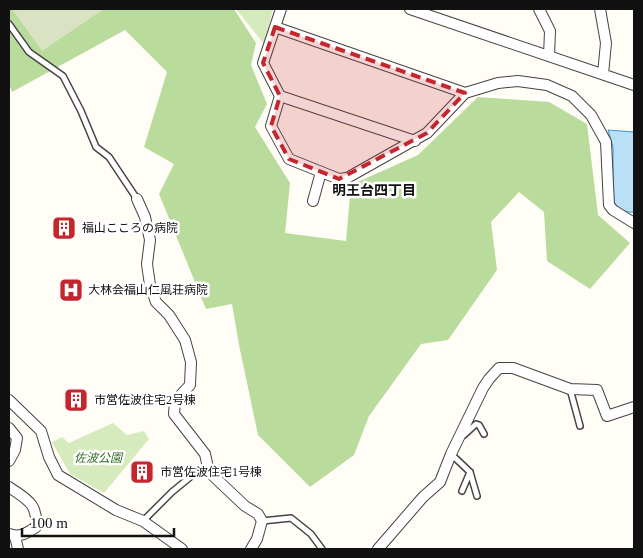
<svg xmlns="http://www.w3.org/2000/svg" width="643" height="558" font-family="'Times New Roman','Noto Sans JP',serif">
<rect width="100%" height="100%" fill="#fffdf5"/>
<path fill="#d5ebbd" d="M236,9H273L264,44Z
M113,423L127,435L144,431L149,439L104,493L70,474L52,442L62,437L69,443Z"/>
<path fill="#b9dc9c" d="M9,9H234L256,43L251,65L267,104L255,127L290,183L285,233L346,241L351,185L418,155L478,97L549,102L587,124L598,215L630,243L590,289L547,261L544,212L519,192L491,222L497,270L448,340L421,344L369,416L354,455L310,487L258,435L239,345L232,304L206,309L159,194L174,164L144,147L167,72L125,30L12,92L9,84Z"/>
<path fill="#d9e3c4" d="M12,9H100L101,11L42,51Z"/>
<path fill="#b9e0f7" stroke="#3f96cf" d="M608,130L634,132V212C625,213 618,209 613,201V147Z"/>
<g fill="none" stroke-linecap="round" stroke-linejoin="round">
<g stroke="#444" stroke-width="8">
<path id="lane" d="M9,24L29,52L63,76L81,111L96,147L109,157L137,199
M570,389L580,426
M464,435L476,424L479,425L484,434
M451,454L470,472L477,496
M462,491L470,472
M143,521L172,492L200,469L209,472
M262,521L291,518L311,534L322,549"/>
</g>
<g stroke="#444" stroke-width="12">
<path id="street" d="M281,9L263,63L280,96L271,126L289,159L339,179L347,178L427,133L465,93L498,83L518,81L547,85L572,96L591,115L606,142L609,205L613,210L634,223
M410,9L634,85
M539,9L550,31L549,56
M600,9L606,43L603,74
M275,27L465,93
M280,96L415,141
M137,199L145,217L150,240L147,264L150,285L156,302L169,315L185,340L191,362L190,385L175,401L174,414L205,454L209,472L245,506L258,514L262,521L257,539L251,549
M313,201L321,172
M9,400L41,431L49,457L58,475L116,510L143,521L182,549
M9,428L17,438L15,450L9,461
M9,487C26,499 38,503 36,527C27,533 20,538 9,534
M15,536L18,549
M378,549L423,497L440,482L451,454L483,388L489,379L499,368H513L570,389L597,390L607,416L634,407"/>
</g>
<use href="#lane" stroke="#fff" stroke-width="5"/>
<use href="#street" stroke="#fff" stroke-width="10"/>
</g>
<path fill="#c4262e" fill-opacity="0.2" stroke="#c4262e" stroke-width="4" stroke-dasharray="10 6" stroke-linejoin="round" d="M275,27L465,93L427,133L339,179L289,159L271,126L280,96L263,63Z"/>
<defs>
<g id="building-square" transform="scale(1.25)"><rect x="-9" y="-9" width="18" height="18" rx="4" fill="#c4262e" stroke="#fff"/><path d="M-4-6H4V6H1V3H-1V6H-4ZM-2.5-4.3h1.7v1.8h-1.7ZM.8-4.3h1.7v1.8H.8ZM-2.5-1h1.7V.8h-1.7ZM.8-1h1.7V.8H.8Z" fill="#fff"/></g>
<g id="hospital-square" transform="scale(1.25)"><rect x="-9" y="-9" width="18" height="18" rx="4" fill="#c4262e" stroke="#fff"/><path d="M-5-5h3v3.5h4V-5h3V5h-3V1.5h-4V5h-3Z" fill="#fff"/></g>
</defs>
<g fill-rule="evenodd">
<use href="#building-square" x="64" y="228"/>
<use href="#hospital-square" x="71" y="290"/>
<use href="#building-square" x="76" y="400"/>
<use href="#building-square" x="142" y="472"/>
</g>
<g text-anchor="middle" stroke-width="5" stroke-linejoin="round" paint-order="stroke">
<g font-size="12" fill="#111" stroke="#fff" text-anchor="start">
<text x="82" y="232">福山こころの病院</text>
<text x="88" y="294">大林会福山仁風荘病院</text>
<text x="94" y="404">市営佐波住宅2号棟</text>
<text x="160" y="476">市営佐波住宅1号棟</text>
</g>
<g font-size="12" font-style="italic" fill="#2f6b1f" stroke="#fff">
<text x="98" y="462">佐波公園</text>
</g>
<g font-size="14" font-weight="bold" fill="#111" stroke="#fff">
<text x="374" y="195">明王台四丁目</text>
</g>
</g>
<rect width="643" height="558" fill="none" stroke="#111111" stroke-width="20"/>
<path d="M22 528v8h152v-8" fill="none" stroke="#111111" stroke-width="2.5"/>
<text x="30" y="528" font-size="15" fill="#111111" stroke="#ffffff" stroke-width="4" paint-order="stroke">100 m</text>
</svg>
